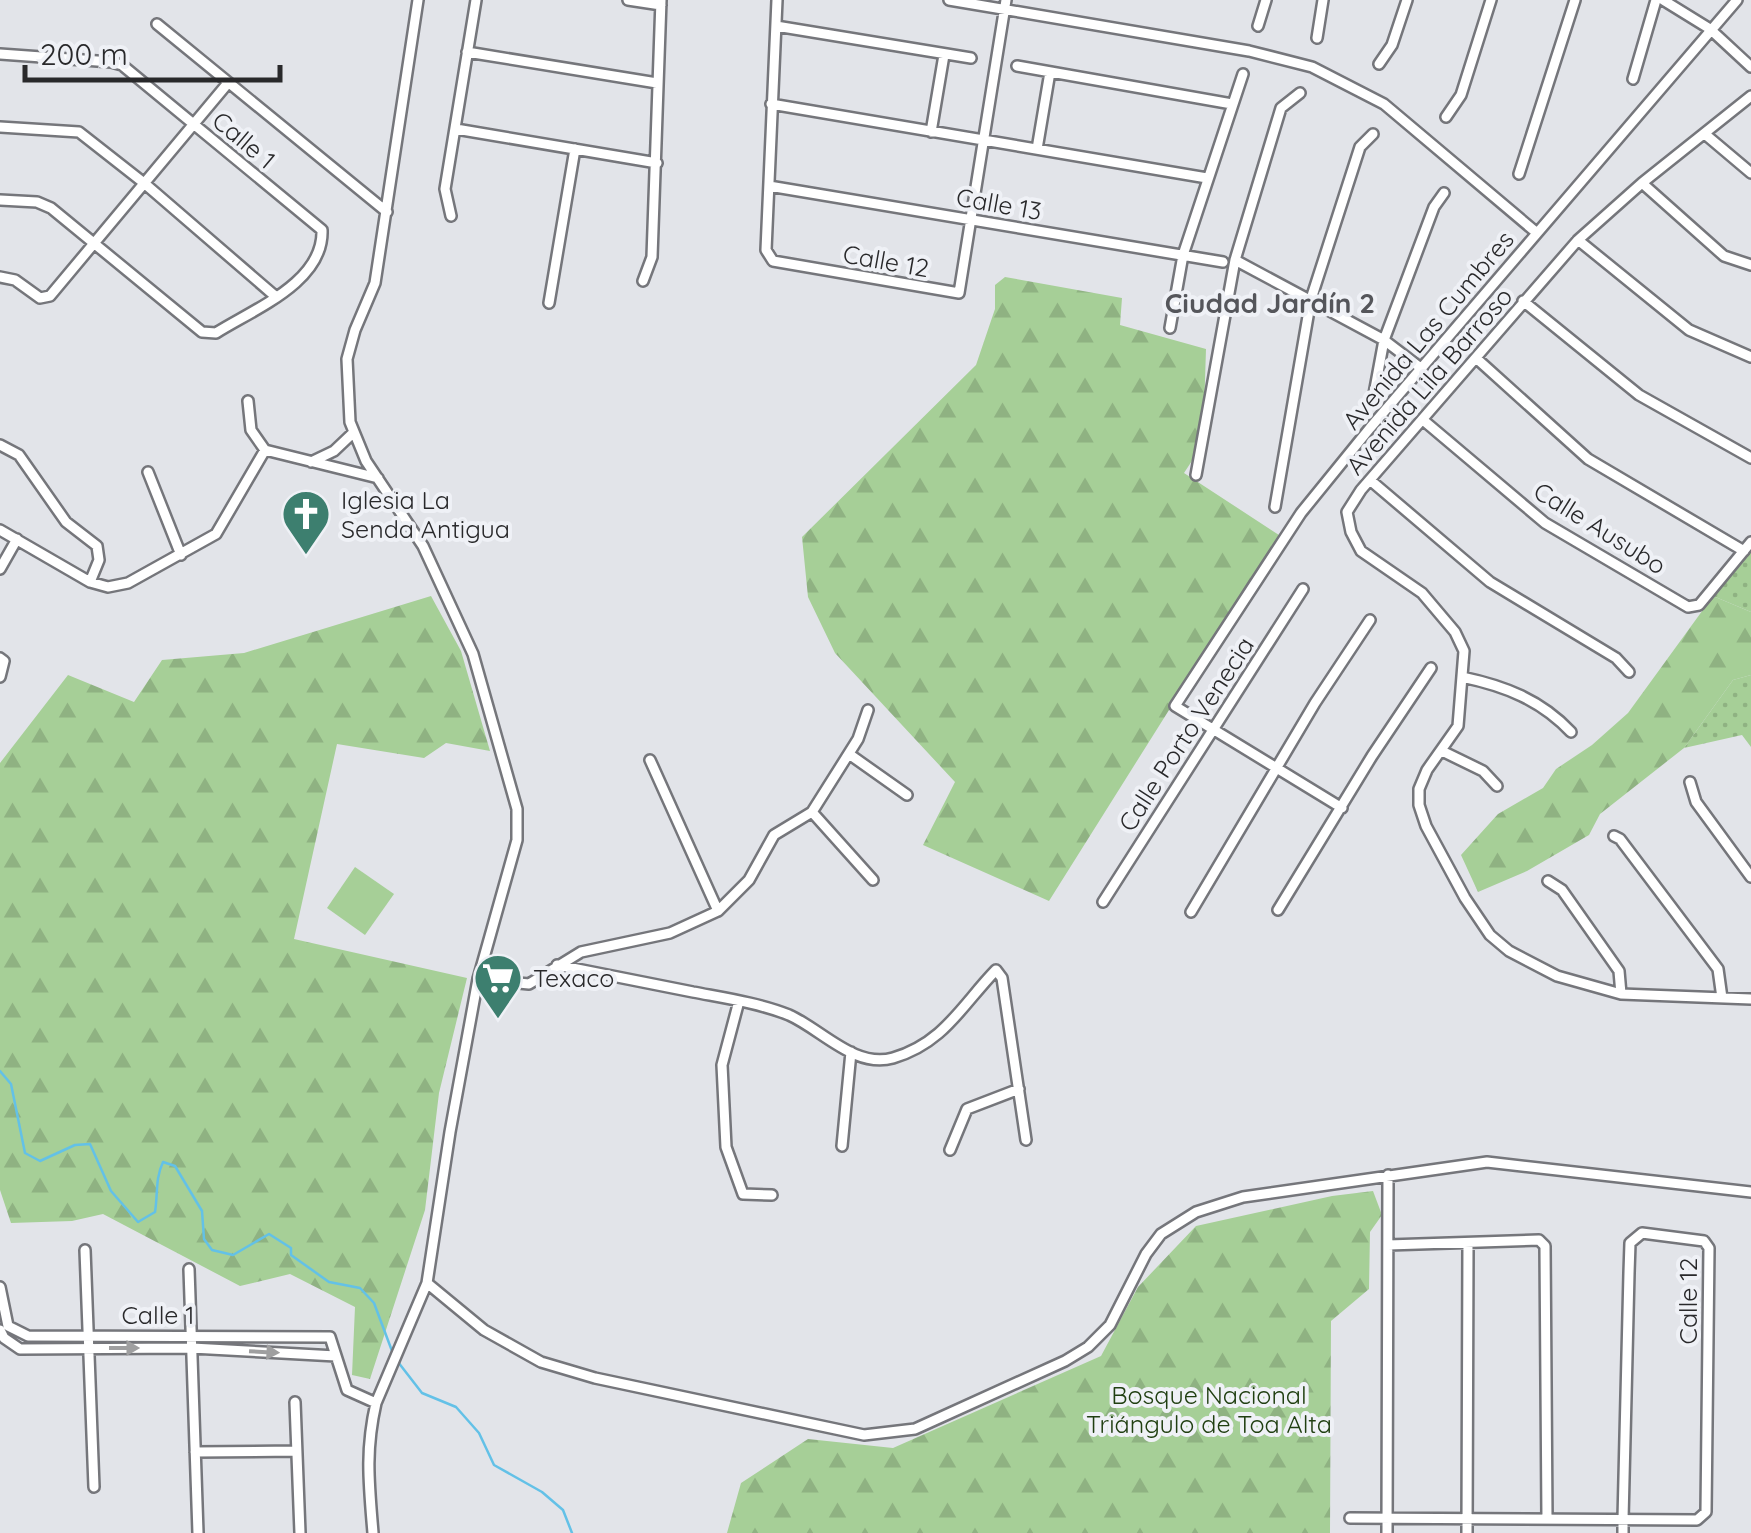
<svg xmlns="http://www.w3.org/2000/svg" width="1751" height="1533" font-family="Quicksand,sans-serif">
<defs>
<pattern id="grass-dots" width="8" height="8" patternUnits="userSpaceOnUse" patternTransform="scale(2.5)"><rect width="8" height="8" fill="#a6cf97"/><path d="M2 2h.1M6 6h.1" fill="none" stroke="#8fb282" stroke-width="1.8" stroke-linecap="round"/></pattern>
<pattern id="forest-firs" width="22" height="20" patternUnits="userSpaceOnUse" patternTransform="scale(2.5)"><rect width="22" height="20" fill="#a6cf97"/><path d="M5 1l3.5 6h-7zM16 11l3.5 6h-7z" fill="#8fb282"/></pattern>
</defs>
<rect width="100%" height="100%" fill="#e2e4e9"/>
<path fill="url(#grass-dots)" d="M1751,552V612L1713,596Z
M1751,675V747L1742,735L1684,748L1733,680Z"/>
<path fill="url(#forest-firs)" d="M1005,277L1122,298L1120,325L1206,349L1203,444L1184,473L1279,535L1049,901L923,845L955,782L835,653L808,597L802,537L976,365L995,309V285Z
M431,596L461,651L490,751L446,743L424,758L337,744L294,939L467,978L439,1093L425,1210L370,1379L352,1375L355,1307L290,1274L240,1286L103,1214L72,1221L11,1223L0,1190V763L68,675L134,702L162,660L244,653Z
M1713,596L1751,612V675L1733,680L1684,748L1600,814L1589,835L1527,871L1478,892L1461,855L1498,814L1543,788L1556,769L1592,745L1628,713Z
M1373,1191L1382,1215L1370,1232L1369,1289L1331,1321L1330,1533H727L741,1483L808,1439L893,1448L1101,1356L1138,1287L1196,1226L1332,1196Z"/>
<path fill="#a6cf97" d="M355,867L394,894L365,935L327,908Z"/>
<g fill="none" stroke-linecap="round" stroke-linejoin="round">
<path stroke="#63c1e7" stroke-width="2.5" d="M0,1071L11,1084L25,1153L40,1161L75,1145L90,1144L111,1191L138,1222L155,1212C158,1194 155,1179 163,1162L175,1166L202,1211L204,1239L212,1250L233,1255L269,1234L291,1248V1255L329,1282L360,1288L374,1303L392,1351
M398,1362L422,1393L456,1407L479,1433L494,1465L542,1492L563,1510L572,1533"/>
<g stroke="#75767b" stroke-width="14">
<path id="minor" d="M628,0L661,5
M777,0L766,250L773,261L959,293L1006,0
M949,0L1249,51L1312,67L1384,104L1537,233
M1663,0L1710,29L1751,67
M157,24L387,212
M776,26L971,58
M1258,26L1266,0
M1317,38L1323,0
M467,52L657,83
M0,54L111,62L122,65L322,230C324,282 254,309 216,333L202,332L51,208L37,202L0,200
M1379,64L1392,45L1407,0
M1017,66L1232,104
M1633,79L1656,0
M1751,96L1642,183L1578,240L1361,490L1347,512L1351,532L1361,551L1422,593L1455,632L1464,651L1458,726L1427,770L1419,789V805L1426,826L1465,898L1490,935L1509,951L1557,976L1621,994L1751,999
M771,104L1207,178
M1446,117L1461,95L1491,0
M0,127L79,132L144,183L275,296
M456,129L657,163
M931,132L944,55
M1706,135L1751,173
M1037,149L1050,72
M1519,174L1575,0
M1642,183L1724,256L1751,265
M769,186L1223,262
M451,216L445,189L476,0
M1578,240L1689,330L1751,357
M1235,260L1384,340L1422,369
M0,277L15,280L40,298L50,296L228,83
M643,281L652,257L661,0
M1523,301L1639,395L1751,458
M549,303L575,149
M1170,328L1183,255L1243,74
M1476,358L1588,459L1744,551
M1374,394L1384,340L1434,207L1444,193
M248,401L251,430L265,450L378,478
M1423,420L1545,523L1688,607L1699,605L1751,542
M0,445L19,455L66,522L97,546L99,560L90,582
M311,462L334,451L353,433
M148,472L181,555
M1196,475L1235,260L1281,108L1300,93
M1370,480L1490,582L1616,658L1629,672
M1275,507L1311,299L1360,147L1373,134
M0,530L90,582L108,587L128,583L216,534L265,450
M0,569L17,539
M0,658L4,661L0,677
M1462,677C1505,686 1541,700 1571,732
M1442,751L1483,771L1497,786
M849,754L907,795
M650,760L718,911
M1690,782L1696,802L1751,877
M1342,808L1175,706L1301,513L1370,428L1737,0
M812,812L873,880
M1614,836L1620,839L1718,969L1722,998
M1548,881L1562,890L1619,971L1621,994
M1103,902L1303,589
M1278,910L1372,756L1431,668
M1191,912L1315,703L1370,620
M557,965C603,974 648,983 693,992C724,998 759,1003 789,1015C821,1029 855,1069 893,1058C944,1043 962,1005 996,970L1002,978L1026,1140
M478,979L529,984L581,952L670,933L718,911L749,880L774,835L812,812L858,739L868,710
M739,1001L722,1065L726,1147L743,1194L772,1195
M842,1146L851,1052
M950,1150L967,1109L1019,1089
M1388,1245L1539,1240L1545,1246L1547,1519
M85,1250L94,1487
M189,1269L198,1533
M427,1283L484,1330L541,1362L595,1378L864,1435L915,1429L1065,1361L1088,1347L1110,1325L1146,1254L1161,1234L1196,1212L1243,1197L1487,1162L1751,1192
M0,1287L8,1326L28,1336L330,1337L347,1390L376,1403
M0,1330L4,1338L20,1349L192,1348L336,1356
M295,1402L300,1533
M195,1452L296,1451
M1350,1518C1466,1519 1582,1519 1697,1520L1706,1512L1709,1248L1704,1241L1642,1233L1630,1243L1629,1273L1623,1519V1533
M373,1533C369,1484 365,1451 376,1403L427,1283L450,1132L478,979L517,840V809L473,654L423,546L366,461L350,422L347,359L355,330L375,283L418,0
M1387,1533L1388,1175
M1467,1533L1468,1243"/>
</g>
<use href="#minor" stroke="#fff" stroke-width="9"/>
</g>
<defs><path id="oneway-solid" d="M-6-.8H1V-3.2L6.5 0L1 3.2V.8H-6Z" transform="scale(2.5)"/></defs>
<g fill="#9f9fa0">
<use href="#oneway-solid" transform="translate(124 1348)"/>
<use href="#oneway-solid" transform="translate(264 1352) rotate(3)"/>
</g>
<defs>
<g id="church-pin" transform="scale(2.5)"><path d="M0 17L-7.5 6A9.5 9.5 0 1 1 7.5 6Z" fill="#3d7f6f" stroke="#eff1f6"/><path d="M-1.2-6h2.4v3.5h3.3v2.4h-3.3V6h-2.4V-.1h-3.3v-2.4h3.3Z" fill="#fff"/></g>
<g id="supermarket-pin" transform="scale(2.5)"><path d="M0 17L-7.5 6A9.5 9.5 0 1 1 7.5 6Z" fill="#3d7f6f" stroke="#eff1f6"/><path d="M-6-5.5h2.5l.6 2H6L4.5 2H-2.5L-4.4-4H-6ZM-1.5 3.2a1.3 1.3 0 1 0 .1 0ZM3 3.2a1.3 1.3 0 1 0 .1 0Z" fill="#fff"/></g>
</defs>
<g fill-rule="evenodd">
<use href="#church-pin" x="306" y="514"/>
<use href="#supermarket-pin" x="498" y="978"/>
</g>
<g text-anchor="middle" stroke-width="8" stroke-linejoin="round" paint-order="stroke">
<g font-size="25" fill="#29292b" stroke="#eff1f6">
<text transform="translate(244 140) rotate(40)" y="9">Calle 1</text>
<text transform="translate(999 204) rotate(10)" y="9">Calle 13</text>
<text transform="translate(886 261) rotate(10)" y="9">Calle 12</text>
<text transform="translate(1428 330) rotate(-50)" y="9">Avenida Las Cumbres</text>
<text transform="translate(1429 381) rotate(-49)" y="9">Avenida Lila Barroso</text>
<text transform="translate(1600 528) rotate(32)" y="9">Calle Ausubo</text>
<text transform="translate(1186 734) rotate(-57)" y="9">Calle Porto Venecia</text>
<text transform="translate(1688 1301) rotate(-90)" y="9">Calle 12</text>
<text x="158" y="1324">Calle 1</text>
</g>
<g font-size="25" fill="#29292b" stroke="#eff1f6" text-anchor="start">
<text x="341" y="509">Iglesia La<tspan x="341" dy="29">Senda Antigua</tspan></text>
<text x="533" y="987">Texaco</text>
</g>
<g font-size="25" fill="#203f11" stroke="#eff1f6">
<text x="1209" y="1404">Bosque Nacional<tspan x="1209" dy="29">Triángulo de Toa Alta</tspan></text>
</g>
<g font-size="28" font-weight="bold" fill="#55565b" stroke="#eff1f6">
<text x="1270" y="313">Ciudad Jardín 2</text>
</g>
</g>
<path d="M25 65v15h255v-15" fill="none" stroke="#29292b" stroke-width="5"/>
<text x="40" y="65" font-size="30" fill="#29292b" stroke="#eff1f6" stroke-width="8" paint-order="stroke">200 m</text>
</svg>
